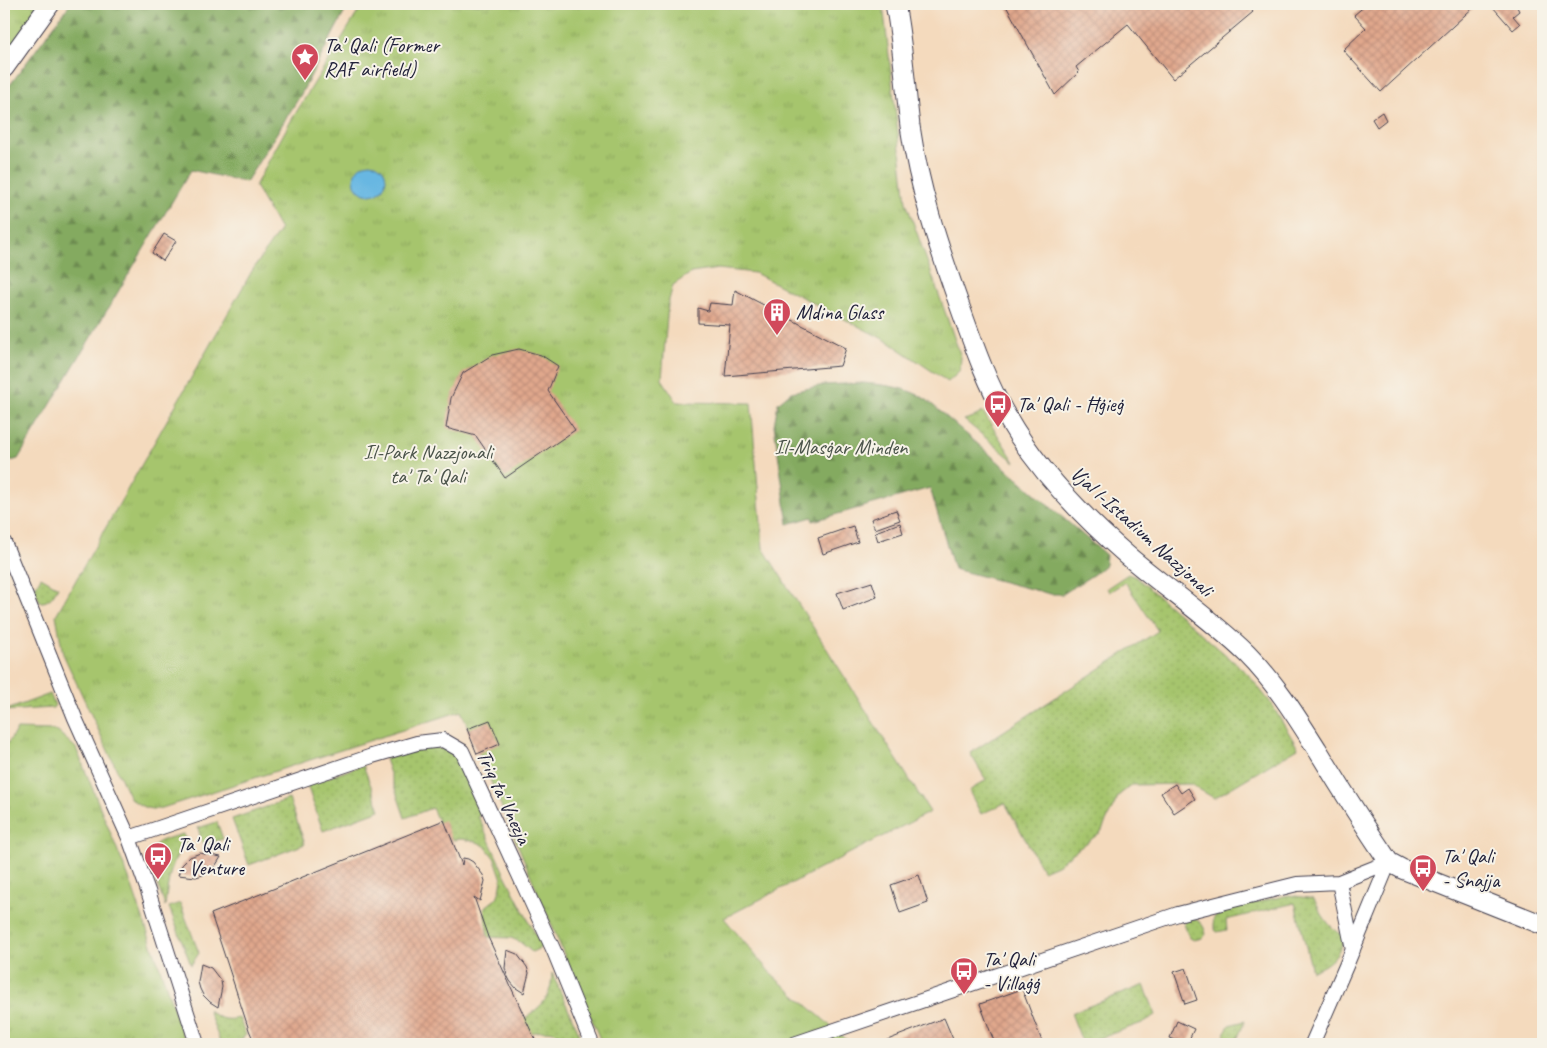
<svg xmlns="http://www.w3.org/2000/svg" width="1547" height="1048" font-family="Caveat,sans-serif">
<defs>
<pattern id="grass-dots" width="8" height="8" patternUnits="userSpaceOnUse" patternTransform="scale(1.25)"><rect width="8" height="8" fill="#a6c56d"/><path d="M2 2h.1M6 6h.1" fill="none" stroke="#8fa95f" stroke-width="1.8" stroke-linecap="round"/></pattern>
<pattern id="forest-firs" width="22" height="20" patternUnits="userSpaceOnUse" patternTransform="scale(1.25)"><rect width="22" height="20" fill="#84aa60"/><path d="M5 1l3.5 6h-7zM16 11l3.5 6h-7z" fill="#6c8a50"/></pattern>
<pattern id="park-tufts" width="24" height="20" patternUnits="userSpaceOnUse" patternTransform="scale(1.25)"><rect width="24" height="20" fill="#a6c56d"/><path d="M3 7l-1-3M5 7V3M7 7l1-3M15 17l-1-3M17 17v-4M19 17l1-3" fill="none" stroke="#8fa95f"/></pattern>
<pattern id="building-cross-hatch" width="8" height="8" patternUnits="userSpaceOnUse" patternTransform="scale(1.25)"><rect width="8" height="8" fill="#e0a78c"/><path d="M0 0l8 8M0 8l8-8" fill="none" stroke="#c08f7a"/></pattern>
</defs>
<rect width="100%" height="100%" fill="#f7f3e8"/>
<filter id="ink" filterUnits="userSpaceOnUse"><feTurbulence type="fractalNoise" baseFrequency=".02" numOctaves="2"/><feDisplacementMap in="SourceGraphic" scale="10" xChannelSelector="R" yChannelSelector="G"/><feConvolveMatrix kernelMatrix="1 2 1 2 8 2 1 2 1" color-interpolation-filters="sRGB"/></filter>
<filter id="wash" filterUnits="userSpaceOnUse"><feTurbulence type="fractalNoise" baseFrequency=".0096" numOctaves="4" result="noise"/><feDisplacementMap in="SourceGraphic" scale="20" xChannelSelector="R" yChannelSelector="G"/><feGaussianBlur stdDeviation="1.12" result="paint"/><feColorMatrix in="noise" values="0 0 0 0 0 0 0 0 0 0 0 0 0 0 0 0 0 1.4 0 .05"/><feComposite in="paint" operator="in"/></filter>
<g filter="url(#wash)">
<rect width="100%" height="100%" fill="#f4dabd"/>
<path fill="url(#grass-dots)" stroke="#647454" d="M983,412L1015,462L964,420L974,417Z
M1128,574L1136,577L1248,674L1270,702L1298,748L1214,798L1190,784L1132,785L1119,795L1101,832L1057,865L1043,871L1005,803L981,814L969,791L986,780L970,753L1158,631L1125,582L1109,592L1107,588Z
M41,577L58,587C54,594 50,603 40,602L34,589Z
M50,694L55,705L53,708L4,711Z
M428,747C435,747 442,748 448,751C466,759 476,796 483,813L478,816L505,875L542,947L532,952L520,942L511,938L488,937L484,908L497,898L500,890L502,879L495,859L485,846L477,842L462,839L454,840L442,830L432,808L405,818L385,759Z
M363,765L380,810L323,831L307,785Z
M289,799L305,844L249,865L232,819Z
M217,822L223,839L203,845L198,828Z
M183,834L187,842C170,859 168,883 165,906C161,893 145,857 154,846C160,839 174,837 183,834Z
M1289,895L1314,899C1322,915 1328,928 1345,936C1339,955 1330,965 1312,971L1295,903L1226,920L1227,930L1217,932L1215,930L1213,920L1218,911Z
M180,903L199,953L191,965L169,907Z
M1192,918C1201,921 1204,926 1206,934L1203,938L1194,940L1190,938L1184,924L1185,920Z
M552,973L584,1044H574C560,1031 549,1029 531,1033L524,1019C544,1004 551,998 552,973Z
M1144,985L1156,1015L1142,1023L1083,1044L1071,1013Z
M208,1010C219,1019 225,1021 239,1018L246,1035L236,1044H221Z
M1245,1021L1235,1044H1221L1229,1025Z"/>
<path fill="url(#forest-firs)" stroke="#53664e" d="M70,4H349L300,96L246,182L191,170L18,459L4,463V93Z
M863,383C886,385 907,387 927,400L1106,555L1105,565L1094,574L1063,594H1050L954,569L930,488L813,521L812,517L788,524L774,425L778,403L791,392L824,385Z"/>
<path fill="url(#park-tufts)" stroke="#647454" d="M4,4H40L4,61Z
M363,4H883L906,202L961,357L960,371L948,382L889,342L755,273L718,269L691,273L673,285L668,304L662,379L677,402L751,403L763,548L930,812L724,918L773,976L846,1039L849,1044H602L461,711L159,809C147,810 140,806 130,798L63,654L56,615L252,271L280,230L255,186L289,124Z
M17,729L51,730L58,732L76,748L130,881L186,1044H4V749Z"/>
<path fill="#68b7e2" stroke="#456c8e" d="M354 179a16 16 0 1 1 32 0a16 16 0 1 1-32 0Z"/>
<g id="blocks">
<path fill="url(#building-cross-hatch)" d="M1005,4H1247L1253,12L1173,79L1128,24L1076,67L1079,72L1055,95Z
M1367,4H1477L1381,92L1343,50L1366,28L1354,15Z
M1495,4H1522L1517,7L1519,11L1513,16L1520,24L1513,30L1492,6Z
M1382,112L1386,120L1377,127L1372,119Z
M164,234L176,241L163,261L152,253Z
M735,290L846,348L840,366L725,376L730,325L698,323V308L708,311L710,303L733,305Z
M519,349L541,355L558,366L548,391L575,430L505,478L476,436L446,428L451,398L463,373L492,355Z
M896,510L900,520L875,529L871,519Z
M900,523L903,533L878,541L875,532Z
M853,526L858,542L823,554L818,538Z
M872,582L877,597L843,610L837,593Z
M490,720L500,744L477,754L467,729Z
M1175,784L1181,793L1188,788L1195,799L1174,813L1161,793Z
M444,820L462,865L463,858L468,859L473,862L483,875L485,881L480,901L474,897L488,937L537,1044H255L249,1030L211,914Z
M200,853L221,857L216,865L209,872L203,875L196,877L178,875L182,865L190,857Z
M919,875L928,903L900,913L891,885Z
M507,950L517,954L527,967L529,973L524,993L516,988L510,981L507,975L505,968Z
M201,964L211,968L221,981L222,987L218,1007L210,1002L203,995L200,989L198,982Z
M1186,968L1197,1000L1185,1004L1174,972Z
M1022,989L1043,1044H995L980,1004Z
M944,1018L955,1044H877Z
M1177,1021L1194,1029L1187,1044L1170,1038Z"/>
</g>
</g>
<g filter="url(#ink)">
<use href="#blocks" fill-opacity="0" stroke="#423e4e" stroke-width="1"/>
<g fill="none" stroke-linecap="round" stroke-linejoin="round">
<g stroke="#423e4e" stroke-width="16">
<path id="street" d="M4,542L75,718L129,838L148,891L197,1044
M129,838L372,756L417,743L443,740L462,751L554,951L592,1044
M1339,882L1353,950
M794,1044L1178,914L1297,884L1339,882L1389,862
M1312,1044L1346,966L1389,862"/>
</g>
<g stroke="#423e4e" stroke-width="21">
<path id="secondary" d="M895,4C903,44 905,85 910,126C919,188 938,245 959,304C973,343 986,382 1007,417C1037,469 1083,517 1128,556C1167,589 1210,618 1247,654C1275,682 1296,716 1317,749C1340,787 1364,825 1389,862L1402,869L1543,925
M4,68L50,4"/>
</g>
<use href="#street" stroke="#fff" stroke-width="14"/>
<use href="#secondary" stroke="#fff" stroke-width="19"/>
</g>
</g>
<defs>
<g id="sight-pin" transform="scale(1.4375)"><path d="M0 17L-7.5 6A9.5 9.5 0 1 1 7.5 6Z" fill="#d1495b" stroke="#f7f3e8"/><path d="M0-6L1.8-2.2L6-1.7L2.9 1.2L3.7 5.4L0 3.3L-3.7 5.4L-2.9 1.2L-6-1.7L-1.8-2.2Z" fill="#fff"/></g>
<g id="building-pin" transform="scale(1.4375)"><path d="M0 17L-7.5 6A9.5 9.5 0 1 1 7.5 6Z" fill="#d1495b" stroke="#f7f3e8"/><path d="M-4-6H4V6H1V3H-1V6H-4ZM-2.5-4.3h1.7v1.8h-1.7ZM.8-4.3h1.7v1.8H.8ZM-2.5-1h1.7V.8h-1.7ZM.8-1h1.7V.8H.8Z" fill="#fff"/></g>
<g id="bus-pin" transform="scale(1.4375)"><path d="M0 17L-7.5 6A9.5 9.5 0 1 1 7.5 6Z" fill="#d1495b" stroke="#f7f3e8"/><path d="M-5-6H5V4H4V6H2V4H-2V6H-4V4H-5ZM-3.5-4V0h7V-4ZM-3.5 1.2v1.5H-2V1.2ZM2 1.2v1.5H3.5V1.2Z" fill="#fff"/></g>
</defs>
<g fill-rule="evenodd">
<use href="#sight-pin" x="305" y="57"/>
<use href="#building-pin" x="777" y="312"/>
<use href="#bus-pin" x="998" y="404"/>
<use href="#bus-pin" x="158" y="856"/>
<use href="#bus-pin" x="1423" y="868"/>
<use href="#bus-pin" x="964" y="971"/>
</g>
<g text-anchor="middle" stroke-width="4" stroke-linejoin="round" paint-order="stroke">
<g font-size="21" fill="#22223b" stroke="#f7f3e8" text-anchor="start">
<text x="324" y="52">Ta' Qali (Former<tspan x="324" dy="24">RAF airfield)</tspan></text>
<text x="796" y="319">Mdina Glass</text>
<text x="1017" y="411">Ta' Qali - Ħġieġ</text>
<text x="177" y="851">Ta' Qali<tspan x="177" dy="24">- Venture</tspan></text>
<text x="1442" y="863">Ta' Qali<tspan x="1442" dy="24">- Snajja</tspan></text>
<text x="983" y="966">Ta' Qali<tspan x="983" dy="24">- Villaġġ</tspan></text>
</g>
<g font-size="21" fill="#4a534a" stroke="#f7f3e8">
<text x="841" y="454">Il-Masġar Minden</text>
<text x="428" y="459">Il-Park Nazzjonali<tspan x="428" dy="24">ta' Ta' Qali</tspan></text>
</g>
<g font-size="21" fill="#22223b" stroke="#f7f3e8">
<text transform="translate(1142 531) rotate(42)" y="7">Vjal l-Istadium Nazzjonali</text>
<text transform="translate(504 797) rotate(65)" y="7">Triq ta' Vnezja</text>
</g>
</g>
<rect width="1547" height="1048" fill="none" stroke="#f7f3e8" stroke-width="20"/>
</svg>
